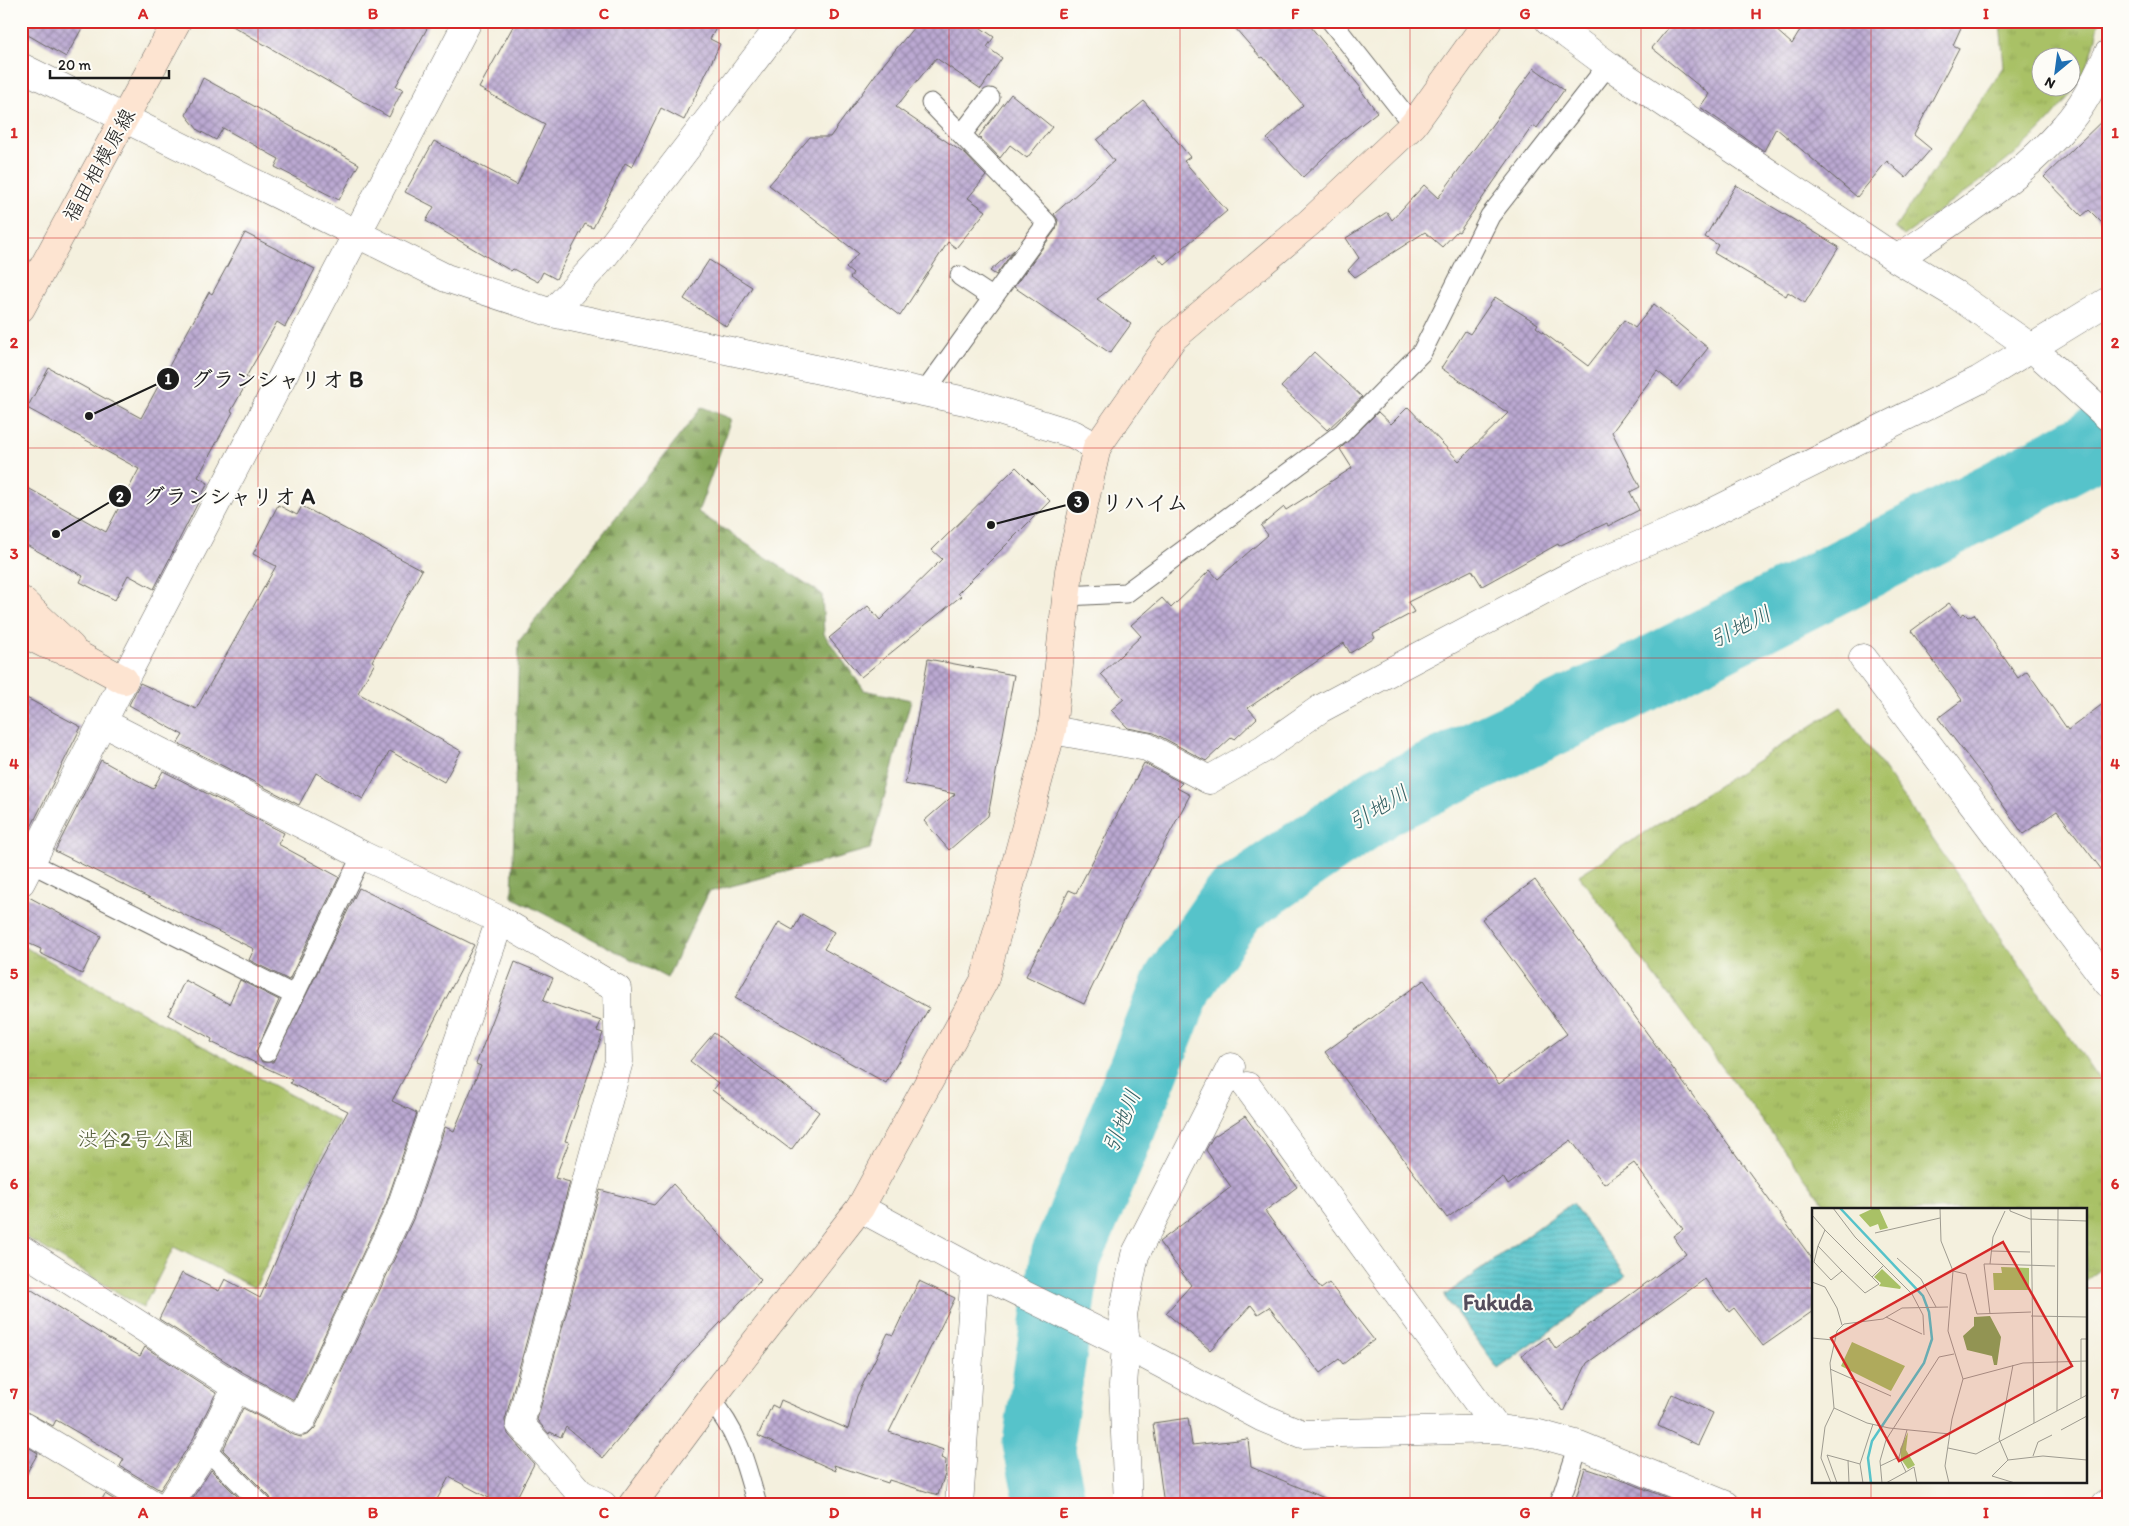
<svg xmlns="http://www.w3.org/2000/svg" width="2129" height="1526" font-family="Itim,'Klee One',sans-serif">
<defs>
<pattern id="forest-firs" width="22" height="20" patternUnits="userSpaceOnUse" patternTransform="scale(1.25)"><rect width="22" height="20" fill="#86a75b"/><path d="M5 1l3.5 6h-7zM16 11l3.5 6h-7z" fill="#6d874a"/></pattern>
<pattern id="park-tufts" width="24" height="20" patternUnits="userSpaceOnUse" patternTransform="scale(1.25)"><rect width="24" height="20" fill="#a9c166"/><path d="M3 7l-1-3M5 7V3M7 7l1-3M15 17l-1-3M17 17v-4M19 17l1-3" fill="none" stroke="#91a558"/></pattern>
<pattern id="water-rules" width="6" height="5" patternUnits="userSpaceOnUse" patternTransform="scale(1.25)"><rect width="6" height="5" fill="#56c3ca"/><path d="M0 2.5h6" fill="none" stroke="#4aa7ad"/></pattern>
<pattern id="building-cross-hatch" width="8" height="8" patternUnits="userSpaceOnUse" patternTransform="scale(1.25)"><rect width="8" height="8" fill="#bba9d2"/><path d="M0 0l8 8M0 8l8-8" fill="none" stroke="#9789aa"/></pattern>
</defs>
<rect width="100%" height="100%" fill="#fdfcf7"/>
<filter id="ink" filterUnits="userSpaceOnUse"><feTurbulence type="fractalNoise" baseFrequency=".02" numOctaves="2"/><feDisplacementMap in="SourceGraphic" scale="10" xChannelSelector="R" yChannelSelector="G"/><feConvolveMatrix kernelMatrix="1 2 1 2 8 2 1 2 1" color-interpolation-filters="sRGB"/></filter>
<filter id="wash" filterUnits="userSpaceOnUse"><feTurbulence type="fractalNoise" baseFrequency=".0096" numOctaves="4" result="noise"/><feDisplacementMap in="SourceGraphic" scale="20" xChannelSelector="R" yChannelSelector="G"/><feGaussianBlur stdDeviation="1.12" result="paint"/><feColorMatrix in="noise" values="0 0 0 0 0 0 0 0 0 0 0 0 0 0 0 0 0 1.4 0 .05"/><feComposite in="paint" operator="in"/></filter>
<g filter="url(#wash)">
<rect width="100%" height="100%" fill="#f4f0de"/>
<path fill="url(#forest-firs)" stroke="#51623c" d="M702,407L732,419L698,512L822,594L824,634L864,690L911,700L870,849L709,892L667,978L512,897L519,641Z"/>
<path fill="url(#park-tufts)" stroke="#626e41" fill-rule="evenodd" d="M2000,21H2100C2096,35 2094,52 2087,65C2053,139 1968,189 1904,236L1895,228L2004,67ZM2042,58H2072V88H2042Z
M1841,707L2108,1092V1264L2085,1281V1210H1829L1579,875Z
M21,945L339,1122L255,1288L174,1247L143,1308L21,1234Z"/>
<path fill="url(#water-rules)" stroke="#397073" d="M1572,1203L1626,1276L1498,1369L1444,1296Z"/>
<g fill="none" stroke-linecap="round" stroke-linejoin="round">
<path stroke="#56c3ca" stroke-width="71" d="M1051,1505L1038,1443L1066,1257L1109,1156L1178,983L1233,903L1383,801L1624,686L1996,497L2108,437"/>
</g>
<g id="blocks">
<path fill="url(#building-cross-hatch)" d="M21,21H86L66,57L21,31Z
M224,21H431L396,86L403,89L389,117Z
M516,21H720L710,39L720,44L684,120L661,108L632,167L625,163L593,228L585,224L556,279L543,272L538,282L513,269L511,271L426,221L434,207L405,192L434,141L517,185L545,124L479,88Z
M919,21H971L994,37L987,47L1002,58L981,89L936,58L896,107L965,154L986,176L968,198L986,211L956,248L948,242L900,316L850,278L853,274L846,268L858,253L769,185L810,137H830L878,71Z
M1229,21H1306L1361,88L1360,89L1377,112L1342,140L1303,177L1267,139L1303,105L1263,57L1261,58Z
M1674,21H1766L1792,44L1806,21H1964L1953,45L1959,48L1914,135L1931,149L1906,178L1887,161L1857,197L1776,128L1764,151L1700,107L1709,94L1652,48Z
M1534,68L1564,90L1537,128L1533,125L1459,232L1457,231L1442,247L1425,232L1355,277L1348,270L1359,258L1346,238L1387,212L1392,220L1424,185L1438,198Z
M203,78L359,164L339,200L275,167L279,159L223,128L216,140L198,130L186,115Z
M1011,94L1052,127L1027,158L1010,145L1000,158L979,136Z
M1144,101L1190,157L1184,161L1227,211L1164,264L1155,254L1097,299L1131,324L1110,353L1014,287L1056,229L1058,220L1054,214L1114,161L1097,140Z
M2108,115V229L2089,210L2082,216L2044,177Z
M1736,185L1839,247L1805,303L1788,292L1786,296L1714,253L1718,245L1705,237Z
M245,233L315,269L285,327L277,322L246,377L249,379L231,411L233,412L198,477L208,483L154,589L128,575L115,600L80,582L83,576L21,542V484L106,532L139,469L27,408L49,368L141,418L209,292L212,294Z
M1014,250L996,275L990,271Z
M709,260L752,287L727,327L684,299Z
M1495,297L1538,324L1536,327L1588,366L1624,320L1635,328L1654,304L1708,348L1677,387L1657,371L1612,432L1640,487L1630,492L1639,510L1608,526L1607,523L1559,546L1558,544L1482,586L1472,570L1408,602L1414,612L1373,634L1375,638L1350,653L1344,643L1248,708L1257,718L1235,739L1232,737L1206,761L1154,733L1128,728L1111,710L1124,699L1101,674L1141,636L1131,625L1162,598L1171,608L1210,570L1218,579L1268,535L1261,526L1284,507L1286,510L1352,468L1340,449L1378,412L1391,424L1408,407L1459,461L1508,413L1441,368L1465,331L1470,334Z
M1314,352L1362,397L1327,430L1281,387Z
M1016,467L1050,501L958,593L961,596L861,677L829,638L868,606L880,620L942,559L932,550Z
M278,505L297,515L302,506L422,570L372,661L375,663L358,693L461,751L444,782L390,751L363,799L316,773L299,805L178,743L183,735L129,705L140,683L196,709L276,566L253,554Z
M1949,603L1960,616L1964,613L1968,617L1974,614L2018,678L2027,671L2068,730L2108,700V878L2057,811L2023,834L1982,775L1938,718L1962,700L1911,631Z
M928,659L1014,675L988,816L949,850L924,821L955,794L905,784Z
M21,695L81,727L26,837L21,834Z
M101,760L153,789L163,771L284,833L278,844L339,877L289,980L249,960L254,949L55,851Z
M1144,763L1182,783L1177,788L1190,795L1125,918L1084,1004L1026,976L1069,890L1076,893Z
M1535,880L1813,1260V1311L1763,1346L1734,1308L1729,1312L1705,1279L1587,1363L1564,1412L1522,1355L1548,1337L1556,1349L1686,1254L1673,1236L1683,1229L1634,1163L1604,1184L1571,1140L1508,1185L1503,1177L1447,1218L1325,1052L1424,980L1499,1084L1567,1034L1482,919Z
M359,888L474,945L392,1101L417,1113L386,1204L294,1400L244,1373L159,1319L182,1273L219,1291L225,1279L260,1298L310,1181L348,1111L290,1083L292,1080L211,1042L212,1039L168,1015L185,980L229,1004L240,980L279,1000L256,1052L262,1062H273Z
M27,896L101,936L82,974L40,953L41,949L21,940V898Z
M802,914L834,932L824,949L929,1008L886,1083L735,998L779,922L793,930Z
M515,962L553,978L543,1001L601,1021L597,1031L603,1033L565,1141L569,1142L555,1178L570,1182L505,1420L508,1434L534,1464L513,1505H502L449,1477L434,1505H273L270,1497L223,1450L243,1408L294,1435L301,1437L309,1434L315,1428L414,1217L445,1127L454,1131L481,1066L476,1064Z
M714,1033L819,1112L791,1150L712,1090L718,1083L690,1061Z
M1245,1116L1297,1187L1265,1211L1321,1289L1329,1283L1374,1340L1343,1364L1339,1359L1320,1373L1269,1307L1258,1314L1251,1305L1210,1350L1166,1313L1191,1285L1159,1242L1231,1187L1206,1150L1213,1137Z
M673,1184L761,1280L679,1366L603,1458L566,1427L561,1437L550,1432L549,1434L537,1420L600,1190L654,1205Z
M919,1281L955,1298L889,1432L944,1450L941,1458L946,1460L945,1474L938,1495L889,1480L888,1483L834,1465L836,1471L758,1436L772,1405L778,1408L781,1400L848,1429L857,1396L888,1333L893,1335Z
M21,1283L109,1339L140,1356L145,1347L216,1393L192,1441L160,1490L120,1466L124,1459L56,1420L53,1426L21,1409Z
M1672,1394L1713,1413L1698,1445L1658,1426Z
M1188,1418L1192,1445L1248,1439L1251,1467L1341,1505H1164L1153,1423Z
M21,1443L38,1453L21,1483Z
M1585,1468L1630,1483L1677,1502L1676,1505H1574Z
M211,1470L246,1505H188Z
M105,1494L123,1505H99Z"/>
</g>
</g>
<g filter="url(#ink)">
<use href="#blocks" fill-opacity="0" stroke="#686660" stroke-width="1"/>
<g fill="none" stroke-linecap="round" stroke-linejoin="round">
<g stroke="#686660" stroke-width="21">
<path id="lane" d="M1331,21L1413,125
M962,134L990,98
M960,276L993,298
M924,393L1047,223L931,103
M1066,596L1126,593L1342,433L1422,352L1490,216L1608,65
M31,863L294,995
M267,1052L362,855
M710,1400C738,1431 746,1465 757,1505
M206,1449L262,1505
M1559,1505L1579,1445"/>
</g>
<g stroke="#686660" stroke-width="29">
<path id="street" d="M1549,21L1608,65L1897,259L1955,294L2032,348L2108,417
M21,67L446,278L552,313L970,402L1073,434L1097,447
M1897,259C1955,219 2019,180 2065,126C2084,105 2096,79 2108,54
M552,313L604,256L784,21
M1863,658L2108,983
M104,723L362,855L500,920L617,989L619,1061L520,1424L580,1493L603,1505
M1052,730L1147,747L1209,780L1263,749L1320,709L1581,570L1689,524L1979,380L2108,301
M21,882L124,680L468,21
M1247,1086L1497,1429
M860,1208L990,1278L1126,1345L1261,1417L1302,1434L1497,1429L1539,1434L1579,1445L1726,1505
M21,1249L236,1387
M21,1425L154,1505
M169,1505L206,1449L236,1387L301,1421L400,1210L500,920
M959,1505L975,1270
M1128,1505L1123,1386L1126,1345L1123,1314L1135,1255L1231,1067
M2105,1505L2108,1503"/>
</g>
<g stroke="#686660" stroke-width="29">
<path id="secondary" d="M21,308L177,21
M21,600L71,647
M21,632L45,644L80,656L124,680
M632,1505L710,1400L860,1208L984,981L1052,730L1069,571L1097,447L1173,338L1310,222L1413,125L1488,21"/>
</g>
<use href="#lane" stroke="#fff" stroke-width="19"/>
<use href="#street" stroke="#fff" stroke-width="28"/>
<use href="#secondary" stroke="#fde4d1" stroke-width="28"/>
</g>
</g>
<path fill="none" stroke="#d62828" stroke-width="1" stroke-opacity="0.55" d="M258,21V1505M488,21V1505M719,21V1505M949,21V1505M1180,21V1505M1410,21V1505M1641,21V1505M1871,21V1210M21,238H2108M21,448H2108M21,658H2108M21,868H2108M21,1078H2108M21,1288H1813M2085,1288H2108M1871,1482V1505"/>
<g text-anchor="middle" stroke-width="4" stroke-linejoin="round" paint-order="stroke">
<g font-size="21" fill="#1c1c1c" stroke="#fdfcf7">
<text transform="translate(99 165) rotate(-61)" y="7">福田相模原線</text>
</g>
<g font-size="21" fill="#545e3a" stroke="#fdfcf7">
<text x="136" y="1146">渋谷2号公園</text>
</g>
<g font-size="22" font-style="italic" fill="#335f62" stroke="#fdfcf7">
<text transform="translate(1740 626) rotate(-27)" y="8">引地川</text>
<text transform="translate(1378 807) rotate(-31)" y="8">引地川</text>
<text transform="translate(1121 1121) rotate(-68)" y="8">引地川</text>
</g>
<g font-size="22" font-weight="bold" fill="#544d5c" stroke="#fdfcf7">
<text x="1498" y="1310">Fukuda</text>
</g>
</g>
<g transform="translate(1812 1208)">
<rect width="275" height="275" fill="#f4f0de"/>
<path d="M178,108L189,129L185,157H182L180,148L155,142L151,128L162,118V109Z" fill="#86a75b"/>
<path d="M62,0H67L76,20L68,22L66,16L58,19L47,7ZM189,59L217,60V82H182L181,65H190ZM70,61L89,79L88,81L67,78L69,75L62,69ZM40,134L93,158L79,183L29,158ZM96,224L94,242L103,257L96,261L89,251L88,241Z" fill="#a9c166"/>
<path fill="none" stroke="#56c3ca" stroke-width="2.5" d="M28,0L111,88L117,104L120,131L112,155L60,233L56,250L59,275"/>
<path fill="none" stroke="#9e9b90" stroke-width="1" d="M21,0L43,29L100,86L111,107L112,127M128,0L129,33L141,63L136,123L151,171L140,211L133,258L137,275M198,0V3L218,11L275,13M219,0L222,215M0,7L13,22L6,38L30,63L19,72L2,54L6,38M13,22L67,76L53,85L30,63M63,25L128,10M179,43L218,44M85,50L109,71L124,99M178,56L243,58M141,63L154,66L165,106L219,104M60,69L72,57M0,74L13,79L25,100L30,117M178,106L172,56H178L181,29L193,3M219,108L275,109M74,109L110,126M0,130L21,132M18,161L79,188M151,171L211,155L275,153M269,190V131H275M22,200L55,215L77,220L138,226M245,203L246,0M95,222L87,249L94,264L102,259L105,275M249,222L275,208M136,240L164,246L275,187M221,248L226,234L240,227M36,252L37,275M196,252L187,231L201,157M68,258L87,249M19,275L9,250L13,219L22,200L18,155L25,123L32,116L71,111L90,100L136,99M25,275L15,247L48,256M51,275L48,256L61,216M70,275L68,253L74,232L127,149L142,146M74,275L94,264M203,275L180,268L196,252L231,248L275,252"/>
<path fill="#d62828" fill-opacity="0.15" stroke="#d62828" stroke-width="2.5" d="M191,34L260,158L87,253L19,130Z"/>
<rect width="275" height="275" fill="none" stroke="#1c1c1c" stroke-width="2.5"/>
</g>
<path fill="none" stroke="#1c1c1c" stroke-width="2" d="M89 416L168 379M56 534L120 496M991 525L1078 502"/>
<g fill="#1c1c1c" stroke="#fdfcf7" stroke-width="2">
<circle cx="89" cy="416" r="5"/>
<circle cx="56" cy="534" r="5"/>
<circle cx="991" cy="525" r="5"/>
<circle cx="168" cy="379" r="12"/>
<circle cx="120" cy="496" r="12"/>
<circle cx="1078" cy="502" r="12"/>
</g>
<g font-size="15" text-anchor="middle" font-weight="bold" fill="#fff">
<text x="168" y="384">1</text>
<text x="120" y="502">2</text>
<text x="1078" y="507">3</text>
</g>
<g font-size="22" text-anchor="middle" font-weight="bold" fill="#1c1c1c" stroke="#fdfcf7" stroke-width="4" stroke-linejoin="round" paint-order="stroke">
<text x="277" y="387">グランシャリオ B</text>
<text x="229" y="504">グランシャリオ A</text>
<text x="1145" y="510">リハイム</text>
</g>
<rect width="2129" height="1526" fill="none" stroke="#fdfcf7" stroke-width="55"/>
<g transform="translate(2056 72) rotate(209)"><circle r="24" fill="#fdfcf7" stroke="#a3a29f"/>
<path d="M0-4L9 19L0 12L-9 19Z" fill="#1f6fb2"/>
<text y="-8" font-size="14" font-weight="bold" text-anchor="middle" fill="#1c1c1c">N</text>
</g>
<path d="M50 70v8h119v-8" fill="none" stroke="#1c1c1c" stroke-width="2.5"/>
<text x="58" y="70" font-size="15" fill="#1c1c1c" stroke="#fdfcf7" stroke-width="4" paint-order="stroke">20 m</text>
<rect x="28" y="28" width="2074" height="1470" fill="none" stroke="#d62828" stroke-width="2"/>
<g font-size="16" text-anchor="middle" font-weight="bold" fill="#d62828">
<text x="143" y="19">A</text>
<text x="373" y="19">B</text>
<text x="604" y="19">C</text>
<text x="834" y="19">D</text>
<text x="1064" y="19">E</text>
<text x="1295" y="19">F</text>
<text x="1525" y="19">G</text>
<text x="1756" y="19">H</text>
<text x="1986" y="19">I</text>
<text x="14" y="138">1</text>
<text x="2115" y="138">1</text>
<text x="14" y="348">2</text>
<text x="2115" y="348">2</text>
<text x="14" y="559">3</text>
<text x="2115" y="559">3</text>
<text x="14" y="769">4</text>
<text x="2115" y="769">4</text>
<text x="14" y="979">5</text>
<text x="2115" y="979">5</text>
<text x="14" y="1189">6</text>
<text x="2115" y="1189">6</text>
<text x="14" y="1399">7</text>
<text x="2115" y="1399">7</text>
<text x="143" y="1518">A</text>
<text x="373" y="1518">B</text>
<text x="604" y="1518">C</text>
<text x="834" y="1518">D</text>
<text x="1064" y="1518">E</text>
<text x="1295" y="1518">F</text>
<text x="1525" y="1518">G</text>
<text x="1756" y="1518">H</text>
<text x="1986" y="1518">I</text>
</g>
</svg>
